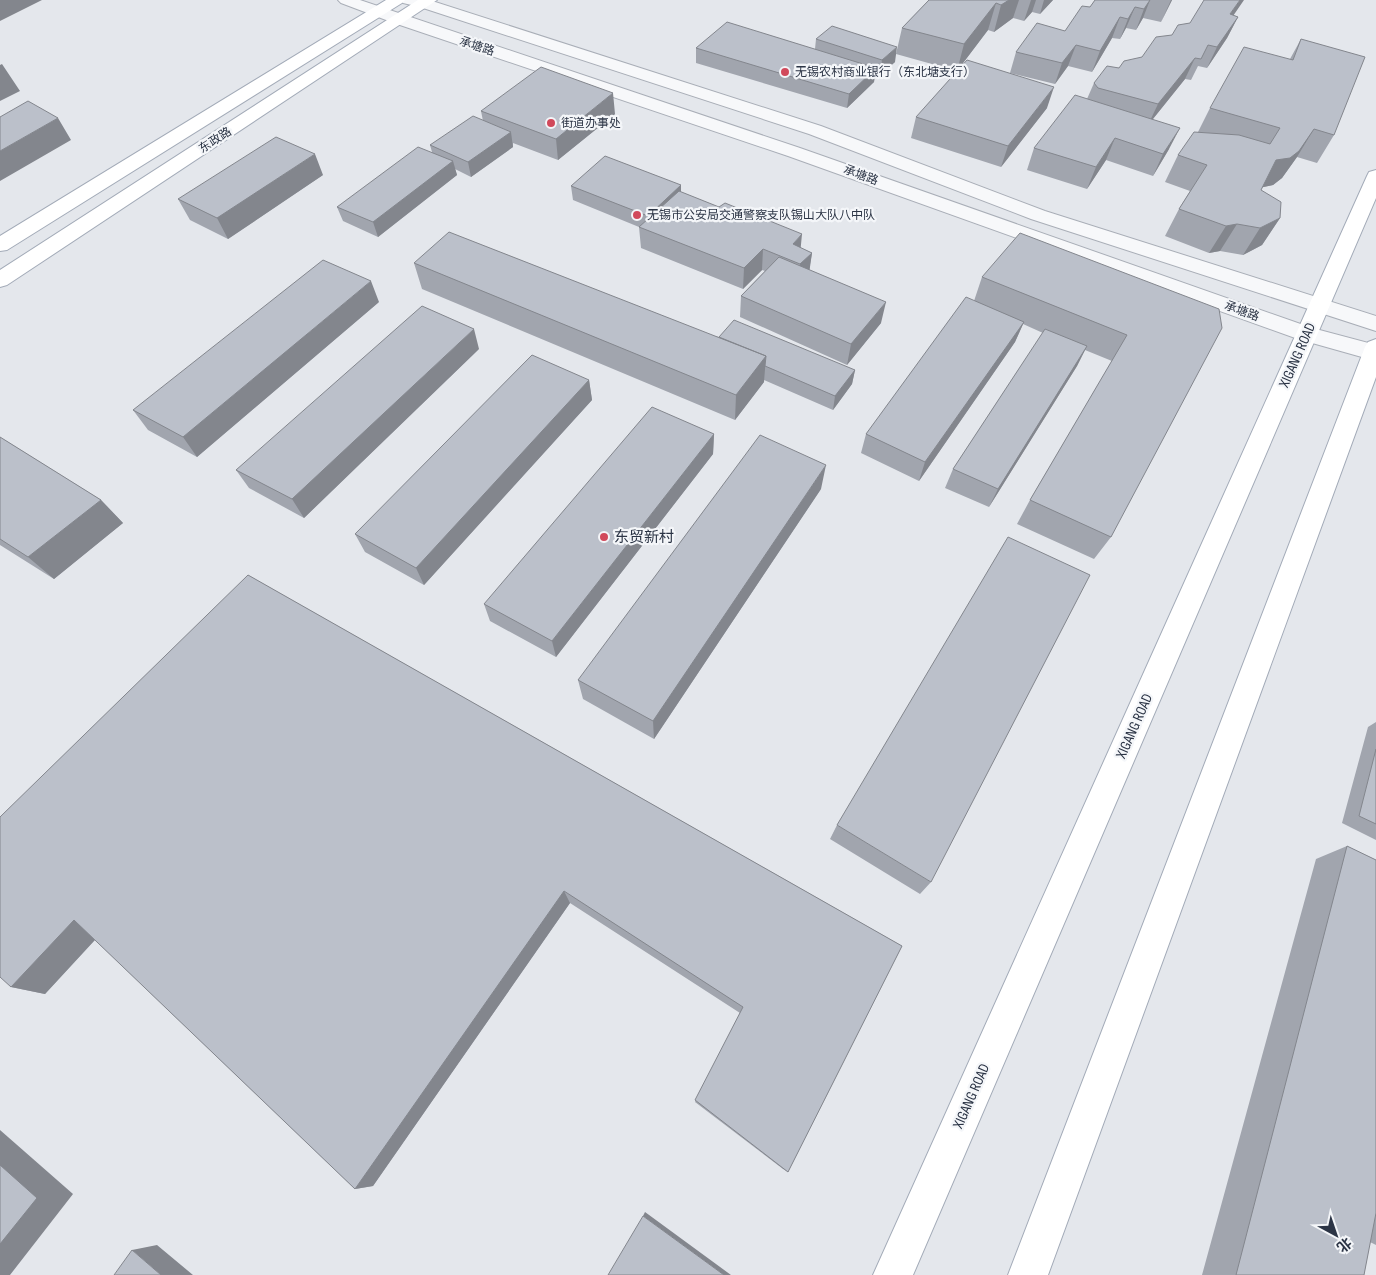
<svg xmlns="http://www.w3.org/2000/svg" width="1376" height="1275" font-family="'Sofia Sans Condensed','Noto Sans SC',sans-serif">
<rect width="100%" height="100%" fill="#e4e7ec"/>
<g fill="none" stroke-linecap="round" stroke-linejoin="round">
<g stroke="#a9aeb7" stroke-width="2">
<path id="minor" d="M338,0H360L800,148L1312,328L1376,345V361L1298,339L788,156L394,23L341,3Z
M400,0H429L821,126L1045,211L1376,316V331L1031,219L809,134L420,7L403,3Z"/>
</g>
<g stroke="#a3abb8" stroke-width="2">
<path id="major" d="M386,0H405L402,3L7,250L0,251V236Z
M418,0H437L7,285L0,287V270Z
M1376,170V198L913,1275H873L1367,176L1369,172Z
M1376,339V377L1048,1275H1008L1365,347L1368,342Z"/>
</g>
<use href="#minor" fill="#f7f8fa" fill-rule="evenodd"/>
<use href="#major" fill="#fff" fill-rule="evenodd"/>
</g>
<path fill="#a1a5ae" d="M929,0H1053L1040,14L1032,12L1024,21L1013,18L994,32L988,30L957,71L896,54L902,28Z
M1095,0H1172L1161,22L1143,18L1136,30L1126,28L1120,39L1112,38L1092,72L1068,66L1055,84L1010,73L1016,52L1065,31L1090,7Z
M1233,15L1238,17L1227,38L1207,68L1198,66L1191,80L1185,79L1153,119L1169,149L1153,176L1106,160L1087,189L1027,170L1034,148L1087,99L1094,83L1119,68L1142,57Z
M816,39L895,62L880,75L875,73L874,82L847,108L696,63V48L815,49Z
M1301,39L1334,135L1317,163L1297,157L1282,178L1273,185L1263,187L1261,190L1280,218L1262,245L1243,255L1220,251L1209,253L1165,236L1179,209L1190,191L1165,182L1178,155L1198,132L1210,108L1290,59Z
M1047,108L1001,167L911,138L916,117Z
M481,111L615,114L558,160L513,143V147L471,177L455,169L457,175L378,237L343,221L337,207L432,152L430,145L483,121Z
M323,175L228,239L190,220L178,199Z
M681,185V192L812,253L809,270L881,323L847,365L740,317L741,296L765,271L762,270L743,289L641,248L639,227L573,200L571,186Z
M414,263L855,370L852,384L833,410L764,380V382L735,420L422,289Z
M982,277L1219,309L1111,537L1094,559L1017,524L1030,500L1112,361L1085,350L1077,366L989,507L945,488L953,469L1043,333L1023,324L1015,342L919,481L861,453L866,434L974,301Z
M379,302L197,457L148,430L133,410Z
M479,349L304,518L249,488L236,470Z
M589,380L592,400L424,585L365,552L355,534Z
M714,434L713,454L556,657L490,621L484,604Z
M0,437L101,500L123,523L54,579L0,545Z
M821,489L654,739L583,699L578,680Z
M248,575L902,946L788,1172L783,1169L695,1102L740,1013L570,903L373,1186L355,1189L95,940L45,994L11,987Z
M1376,722V840L1342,823L1368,727Z
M837,825L931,882L920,894L830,839Z
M1347,846L1376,860V1245L1370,1242L1364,1275H1202L1316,859Z"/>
<path fill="#83868d" d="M0,0H42L0,21Z
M1009,0H1019L1013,18L994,32L1001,5Z
M1031,0H1036L1032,12L1024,21Z
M1044,0H1053L1040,14Z
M1150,0L1143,18L1136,30L1144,9Z
M1171,0H1172L1161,22Z
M1240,0H1244L1220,35L1230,14Z
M996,3L988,30L957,71L964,44Z
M1135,7L1126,28L1120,39L1128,19Z
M1120,17L1112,38L1092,72L1100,51Z
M1238,17L1227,38L1207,68L1217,47Z
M1076,45L1068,66L1055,84L1062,63Z
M897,47L895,62L880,75L882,60Z
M1195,58L1185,79L1148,125L1158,104Z
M2,64L20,91L0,101V65Z
M876,68L874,82L847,108L849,94Z
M1054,87L1047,108L1001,167L1008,146Z
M613,93L615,114L558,160L556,139Z
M58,118L71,140L0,181V151Z
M1180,128L1169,149L1153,176L1163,154Z
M1314,129L1297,157L1282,178L1273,185L1259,188L1276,160Z
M511,132L513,147L471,177L468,162Z
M1115,138L1106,160L1087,189L1096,167Z
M315,154L323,175L228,239L217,218Z
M453,161L457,175L378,237L373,222Z
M681,185V199L648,230V216Z
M1280,218L1262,245L1243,255L1260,228Z
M1237,224L1220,251L1209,253L1226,226Z
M802,234L800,255L793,244Z
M763,249L762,270L743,289L744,268Z
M812,253L809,274L797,285L800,264Z
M371,281L379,302L197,457L183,437Z
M886,302L881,323L847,365L851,344Z
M1024,322L1015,342L919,481L925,462Z
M474,329L479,349L304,518L292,499Z
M1087,346L1077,366L989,507L998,489Z
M766,356L764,382L735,420L736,395Z
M855,370L852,384L833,410L835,396Z
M589,380L592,400L424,585L416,568Z
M714,434L713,454L556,657L552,641Z
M826,465L821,489L654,739L653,721Z
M101,500L123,523L54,579L28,557Z
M564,891L570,903L373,1186L355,1189Z
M74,920L104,930L45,994L11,987Z
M0,1130L73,1194L10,1275H0Z
M645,1212L731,1275H724L643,1216Z
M157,1245L193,1275H161L132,1250Z"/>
<path fill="#bbc0ca" stroke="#83868d" d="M929,0H1009L1001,5L996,3L964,44L902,28Z
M1095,0H1150L1144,9L1135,7L1128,19L1120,17L1100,51L1076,45L1062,63L1016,52L1037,23L1065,31L1082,6L1090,7Z
M1204,0H1240L1230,14L1238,17L1217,47L1208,45L1201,59L1195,58L1158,104L1098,88L1094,83L1107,66L1119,68L1124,61L1142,57L1156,37L1172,35L1178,25L1190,23Z
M727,22L876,68L849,94L696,48Z
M832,26L897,47L882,60L816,39Z
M1301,39L1365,57L1334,135L1314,129L1299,151L1290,158L1276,160L1261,190L1281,202L1280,218L1260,228L1237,224L1226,226L1179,209L1207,165L1178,155L1194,132L1239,135L1270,144L1280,128L1210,108L1244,47L1293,60Z
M967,60L1054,87L1008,146L916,117Z
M541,67L613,93L556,139L481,111Z
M1075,95L1180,128L1163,154L1115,138L1096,167L1034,148Z
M28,101L58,118L0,151V117Z
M473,116L511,132L468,162L430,145Z
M276,137L315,154L217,218L178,199Z
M418,147L453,161L373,222L337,207Z
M605,156L681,185L648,216L571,186Z
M679,191L719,207L725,203L802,234L793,244L812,253L800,264L763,249L744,268L639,227Z
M449,232L766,356L736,395L414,263Z
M1020,233L1219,309L1222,328L1111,537L1030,500L1127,335L982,277Z
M779,257L886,302L851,344L741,296Z
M323,260L371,281L183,437L133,410Z
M966,297L1024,322L925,462L866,434Z
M422,306L474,329L292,499L236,470Z
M734,320L855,370L835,396L765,366L766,356L719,337Z
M1045,329L1087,346L998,489L953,469Z
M532,355L589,380L416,568L355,534Z
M652,407L714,434L552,641L484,604Z
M760,435L826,465L653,721L578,680Z
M0,437L101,500L28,557L0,539Z
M1008,537L1090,575L931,882L837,825Z
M248,575L902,946L788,1172L695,1100L743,1007L564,891L355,1189L74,920L11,987L0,977V817Z
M1376,749V824L1359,816Z
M1347,846L1376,860V1213L1364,1275H1236Z
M0,1165L37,1198L0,1244Z
M643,1216L724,1275H608Z
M132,1250L161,1275H114Z"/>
<g fill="#d1495b" stroke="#f4f6f9" stroke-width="2">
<circle cx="785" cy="72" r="5"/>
<circle cx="551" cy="123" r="5"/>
<circle cx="637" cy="215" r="5"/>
<circle cx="604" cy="537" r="5"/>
</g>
<g text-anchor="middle" stroke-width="4.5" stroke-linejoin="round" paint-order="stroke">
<g font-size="12" fill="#2b3445" stroke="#f4f6f9">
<text transform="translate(477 46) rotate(18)" y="4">承塘路</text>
<text transform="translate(215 140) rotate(-33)" y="4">东政路</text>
<text transform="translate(861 175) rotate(20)" y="4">承塘路</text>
<text transform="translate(1242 311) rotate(20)" y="4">承塘路</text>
</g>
<g font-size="12" fill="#2b3445" stroke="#f4f6f9" text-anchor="start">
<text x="795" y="76">无锡农村商业银行（东北塘支行）</text>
<text x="561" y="127">街道办事处</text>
<text x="647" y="219">无锡市公安局交通警察支队锡山大队八中队</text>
</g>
<g font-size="15" fill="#2b3445" stroke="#f4f6f9">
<text transform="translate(1297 355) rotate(-66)" y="5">XIGANG ROAD</text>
<text transform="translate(1134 726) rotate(-66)" y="5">XIGANG ROAD</text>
<text transform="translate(971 1096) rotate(-66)" y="5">XIGANG ROAD</text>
</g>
<g font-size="15" fill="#2b3445" stroke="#f4f6f9" text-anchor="start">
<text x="614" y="542">东贸新村</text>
</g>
</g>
<g transform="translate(1336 1235) rotate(140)" stroke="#f4f6f9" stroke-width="4" paint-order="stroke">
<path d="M0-4L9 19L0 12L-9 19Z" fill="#2b3445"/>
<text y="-8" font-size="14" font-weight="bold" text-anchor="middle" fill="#2b3445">北</text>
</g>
</svg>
